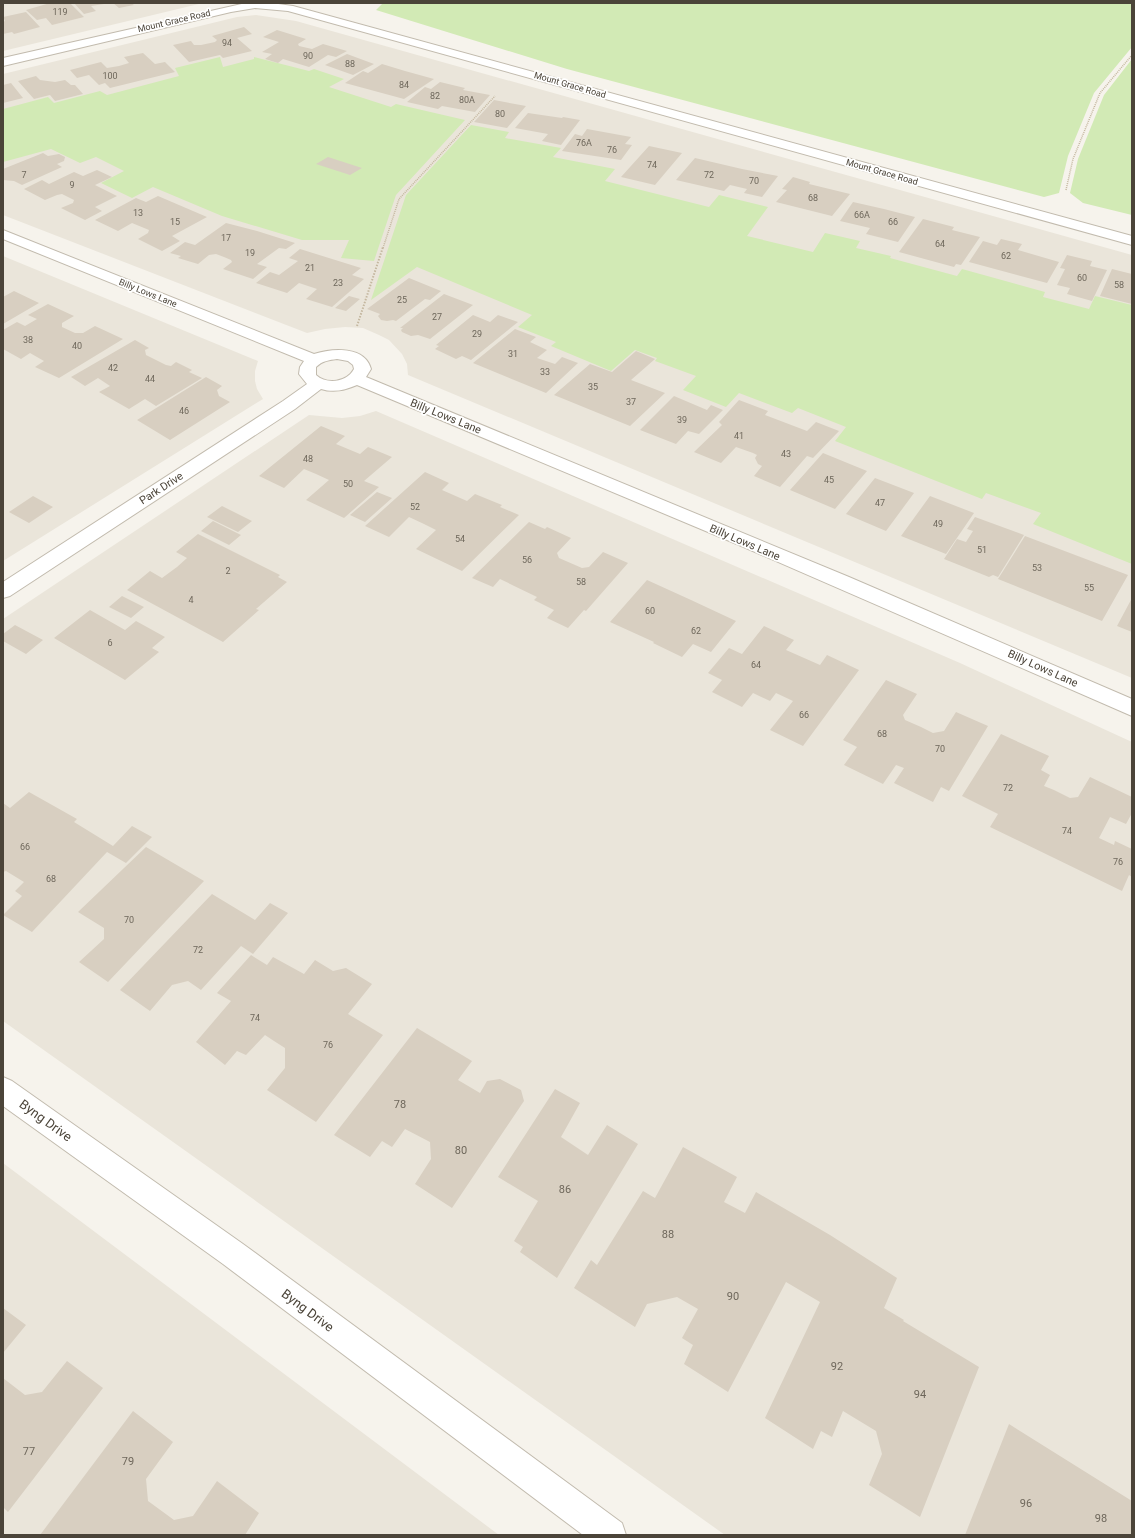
<svg xmlns="http://www.w3.org/2000/svg" width="1135" height="1538" font-family="Roboto,sans-serif">
<rect width="100%" height="100%" fill="#f6f3ec"/>
<path fill="#eae5da" d="M3,3H203L3,51Z
M256,15L296,21L1132,255V678L408,375L407,364L402,354L389,340L379,335L363,328L345,327L325,329L307,333L3,215V74L237,17Z
M3,256L258,361L255,371V381L257,389L263,399L3,561Z
M376,411L960,663L1132,742V1535H725L3,1021V619L309,415L342,418L360,416Z
M3,1163L499,1535H3Z"/>
<path fill="#d2eab5" d="M383,3H1132V47L1094,93L1068,156L1059,193L1044,197L567,69L376,10Z
M220,57L223,67L254,59V57L309,71L314,69L344,79L329,87L391,107L396,104L465,120L396,195L374,261L341,258L349,240H302L222,216L153,187L132,198L101,183L124,171L96,157L80,163L51,149L3,162V109L48,97L54,103L100,91L107,95L179,76L175,68Z
M1132,59V215L1083,203L1070,193L1078,159L1104,95Z
M471,125L509,132L505,138L561,148L553,157L615,169L605,181L709,207L719,195L768,207L747,236L813,252L825,233L860,241L856,248L891,256L890,258L957,276L962,269L1045,292L1043,297L1089,309L1095,296L1132,305V564L1033,524L1041,513L986,493L982,499L835,441L846,427L798,408L792,413L739,393L726,407L683,390L696,376L655,361L657,358L635,350L611,371L551,346L556,342L518,327L532,315L417,267L371,300L406,195Z"/>
<path fill="#d8cfc1" d="M50,3H70L84,17L52,25L46,18L37,20L26,10Z
M74,3H103L104,4L91,6L96,11L84,14Z
M113,3H131L134,5L119,8Z
M26,12L40,27L14,34L12,32L3,34V22L5,21L3,17Z
M244,27L252,34L237,38L252,51L223,58L220,55L189,62L173,45L191,41L194,45H201L215,42L217,40L212,36Z
M277,30L306,39L298,44L299,46L312,49L323,44L347,51L336,57L328,55L309,67L283,59L278,63L265,59L272,54L262,52L279,42L263,37Z
M143,53L155,64L165,62L175,72L110,88L105,83L99,85L89,75L77,78L70,70L101,62L107,68L119,66L129,63L124,57Z
M347,54L374,64L353,75L325,65Z
M382,64L405,71L434,79L404,99L345,83L363,71L368,73Z
M36,76L40,80L55,82L65,80L71,85H75L83,94L55,101L50,95L34,99L18,81Z
M440,82L465,88L463,90L490,95L475,112L442,106L438,109L407,102L425,87L431,89Z
M11,83L23,98L3,103V85Z
M494,100L526,106L507,128L474,122Z
M528,113L562,118L563,117L580,120L561,145L542,141L548,134L515,128Z
M587,129L631,137L625,144L632,145L621,160L562,151L575,134L582,136Z
M649,146L682,153L655,185L621,177Z
M43,153L48,156L59,154L65,157L64,161L57,164L62,167L22,185L14,181L3,180V169Z
M328,157L362,168L350,175L316,164Z
M695,158L742,169L778,176L762,197L744,193L747,189L730,185L724,191L676,180Z
M97,170L112,177L95,185L117,196L95,207L102,211L85,220L61,208L73,203L74,200L62,194L57,195L45,200L24,189L42,180L49,184L74,172L83,176Z
M793,177L810,182L809,184L850,194L832,216L776,202L787,190L782,189Z
M158,196L207,217L172,236L180,241L162,251L138,239L148,233L149,230L132,223L118,231L95,220L136,198L146,202Z
M853,202L884,209L915,217L898,242L866,234L870,228L840,221Z
M923,219L954,227L952,230L980,237L961,265L956,264L954,267L899,252Z
M226,223L257,231L295,243L286,249L279,248L257,264L267,267L253,279L223,269L232,262L231,260L224,257L216,254L209,255L198,264L178,258L181,256L170,253L185,242L195,245Z
M1001,239L1022,244L1018,250L1059,262L1047,283L969,262L983,241L997,245Z
M300,249L361,268L352,275L364,279L332,307L306,299L317,289L299,283L287,293L256,283L270,272L279,275L298,261L289,258Z
M1067,255L1092,261L1090,266L1107,270L1092,301L1067,294L1070,288L1057,285L1065,269L1060,268Z
M1112,269L1132,274V304L1100,296Z
M409,278L441,291L430,300L425,299L396,321L393,320L387,321L381,320L378,316L380,314L367,309Z
M14,291L39,303L3,324V297Z
M444,294L473,305L430,339L418,335L411,336L402,332L401,330L403,328H400Z
M349,296L360,299L346,311L335,308Z
M48,304L74,316L62,323V327L75,333H83L95,326L123,339L59,378L35,367L44,361L30,353L21,359L3,349V330L17,322L25,326L37,319L28,315Z
M473,315L490,322L498,315L518,322L471,360L462,356L456,359L435,349L439,346L436,345Z
M515,329L536,337L530,342L547,350L537,358L555,364L562,357L578,363L546,393L473,363Z
M135,340L149,348L145,350L146,355L166,365L171,366L176,362L192,370L189,372L202,378L156,406L145,399L129,409L99,392L110,386L98,378L85,386L71,377Z
M636,351L655,359L631,380L665,393L630,426L554,395L590,364L612,372Z
M206,377L222,386L217,390L219,396L230,402L170,440L137,420Z
M674,396L707,410L711,405L723,410L699,434L688,431L676,444L640,430Z
M739,400L768,411L765,415L807,431L816,422L839,431L813,458L807,456L780,487L754,476L762,466L758,464L755,458L757,455L753,453L736,447L721,463L694,452L722,425L719,422Z
M321,426L345,436L336,444L360,454L368,447L392,457L364,481L379,487L344,518L306,500L329,480L316,474L304,469L284,488L259,476Z
M823,453L867,471L835,509L790,490Z
M425,472L449,483L442,490L467,501L475,494L502,505L500,507L519,515L462,571L416,549L436,530L424,524L409,517L389,537L365,526Z
M875,478L914,493L886,531L846,514Z
M377,492L392,498L365,522L350,515Z
M33,496L53,507L29,523L9,512Z
M930,496L974,513L946,554L901,536Z
M222,506L252,521L238,532L207,517Z
M975,517L1024,535L998,577L993,575L989,577L944,559L957,539L966,542L973,531L967,529Z
M213,521L241,535L229,545L201,531Z
M529,522L545,529L547,527L571,538L557,553L559,558L582,568L589,567L603,552L628,563L586,611L584,610L568,628L547,618L554,610L534,600L537,597L500,579L493,587L472,578Z
M198,534L280,575L278,577L287,582L256,609L259,610L223,642L127,590L150,571L162,578L177,567L187,558L176,552Z
M1025,536L1128,575L1102,621L998,579Z
M647,580L691,600L736,621L711,652L693,644L682,657L653,643L654,642L610,622Z
M122,596L144,607L131,618L109,607Z
M1132,598V632L1117,626Z
M90,610L125,630L136,621L165,637L152,648L159,652L125,680L54,638Z
M15,625L43,640L26,654L3,641V634Z
M764,626L794,640L786,650L820,665L827,655L859,670L803,746L770,730L793,701L776,693L770,701L753,693L742,707L712,692L722,680L708,673L729,648L742,654Z
M886,680L917,694L903,715L905,720L921,727L933,733L944,731L956,712L988,726L949,791L941,787L933,802L894,783L904,768L896,765L883,784L844,765L857,747L843,740Z
M1001,734L1049,756L1041,770L1050,775L1044,786L1054,790L1070,798L1078,797L1090,777L1132,797V813L1126,824L1110,817L1099,838L1114,845L1115,841L1132,849V877L1129,875L1122,891L990,827L998,814L962,796Z
M29,792L77,819L74,822L113,846L132,826L152,837L126,863L107,852L32,932L3,915L22,896L15,891L24,882L6,871L3,872V803L10,808Z
M146,847L204,881L108,982L79,962L104,939V928L78,912Z
M212,894L255,920L270,903L288,913L253,954L241,946L201,990L188,981L172,985L150,1011L120,990Z
M251,955L267,965L273,957L304,974L315,960L333,971L346,968L372,984L348,1014L383,1035L316,1122L267,1090L285,1068V1048L274,1041L265,1035L246,1055L237,1051L225,1065L196,1042L231,1001L217,993Z
M417,1028L472,1061L458,1080L480,1093L487,1081L500,1079L521,1090L524,1101L452,1208L415,1184L431,1159L430,1142L405,1129L392,1147L382,1141L370,1157L334,1135Z
M555,1089L580,1103L561,1137L588,1155L607,1125L638,1144L557,1278L520,1252L523,1247L514,1241L538,1201L498,1177Z
M683,1147L737,1177L724,1202L745,1213L756,1192L830,1235L897,1278L884,1308L904,1320L903,1321L979,1367L920,1517L869,1485L882,1454L876,1431L843,1411L832,1437L821,1431L813,1449L765,1418L820,1302L786,1282L728,1392L684,1364L693,1345L682,1338L698,1309L677,1297L647,1304L635,1327L574,1288L591,1260L597,1265L643,1191L655,1198Z
M3,1308L26,1325L3,1353Z
M67,1361L103,1388L8,1512L3,1507V1378L25,1395L42,1392Z
M133,1411L173,1442L146,1479L148,1501L174,1520L193,1516L217,1481L259,1513L245,1535H40Z
M1009,1424L1132,1501V1535H965Z"/>
<g fill="none" stroke-linecap="round" stroke-linejoin="round">
<g stroke="#c2bbae" stroke-width="2">
<path id="minor" d="M246,3H271L293,6L1132,236V245L288,11L255,8L231,12L3,66V58Z
M3,230L314,354C333,348 365,346 371,369L366,377L849,577L1132,699V716L739,545L357,385C345,390 334,393 321,389L295,409L10,596L3,598V582L283,401L307,384L299,374L300,367L304,361L3,239ZM337,359L348,361L353,365L354,369C347,382 327,385 316,375V367C322,361 329,360 337,359Z
M3,1077L12,1081L243,1244L622,1523L626,1535H583L223,1264L3,1106Z"/>
</g>
<path stroke="#c4b79f" stroke-width="1.5" stroke-dasharray="1 1" stroke-linecap="butt" d="M1066,190L1073,159L1100,93L1132,55
M383,248L399,199L495,96"/>
<path stroke="#c4b79f" stroke-width="2" stroke-dasharray="1.5 1.5" stroke-linecap="butt" d="M357,326L383,247"/>
<use href="#minor" fill="#fff" fill-rule="evenodd"/>
</g>
<g text-anchor="middle" stroke-width="3.5" stroke-linejoin="round" paint-order="stroke">
<g font-size="9" fill="#6e675b">
<text x="60" y="15">119</text>
<text x="227" y="46">94</text>
<text x="308" y="59">90</text>
<text x="350" y="67">88</text>
<text x="110" y="79">100</text>
<text x="404" y="88">84</text>
<text x="435" y="99">82</text>
<text x="467" y="103">80A</text>
<text x="500" y="117">80</text>
<text x="584" y="146">76A</text>
<text x="612" y="153">76</text>
<text x="652" y="168">74</text>
<text x="24" y="178">7</text>
<text x="709" y="178">72</text>
<text x="754" y="184">70</text>
<text x="72" y="188">9</text>
<text x="813" y="201">68</text>
<text x="138" y="216">13</text>
<text x="862" y="218">66A</text>
<text x="175" y="225">15</text>
<text x="893" y="225">66</text>
<text x="226" y="241">17</text>
<text x="940" y="247">64</text>
<text x="250" y="256">19</text>
<text x="1006" y="259">62</text>
<text x="310" y="271">21</text>
<text x="1082" y="281">60</text>
<text x="338" y="286">23</text>
<text x="1119" y="288">58</text>
<text x="402" y="303">25</text>
<text x="437" y="320">27</text>
<text x="477" y="337">29</text>
<text x="28" y="343">38</text>
<text x="77" y="349">40</text>
<text x="513" y="357">31</text>
<text x="113" y="371">42</text>
<text x="545" y="375">33</text>
<text x="150" y="382">44</text>
<text x="593" y="390">35</text>
<text x="631" y="405">37</text>
<text x="184" y="414">46</text>
<text x="682" y="423">39</text>
<text x="739" y="439">41</text>
<text x="786" y="457">43</text>
<text x="308" y="462">48</text>
<text x="829" y="483">45</text>
<text x="348" y="487">50</text>
<text x="880" y="506">47</text>
<text x="415" y="510">52</text>
<text x="938" y="527">49</text>
<text x="460" y="542">54</text>
<text x="982" y="553">51</text>
<text x="527" y="563">56</text>
<text x="1037" y="571">53</text>
<text x="228" y="574">2</text>
<text x="581" y="585">58</text>
<text x="1089" y="591">55</text>
<text x="191" y="603">4</text>
<text x="650" y="614">60</text>
<text x="696" y="634">62</text>
<text x="110" y="646">6</text>
<text x="756" y="668">64</text>
<text x="804" y="718">66</text>
<text x="882" y="737">68</text>
<text x="940" y="752">70</text>
<text x="1008" y="791">72</text>
<text x="1067" y="834">74</text>
<text x="25" y="850">66</text>
<text x="1118" y="865">76</text>
<text x="51" y="882">68</text>
<text x="129" y="923">70</text>
<text x="198" y="953">72</text>
<text x="255" y="1021">74</text>
<text x="328" y="1048">76</text>
</g>
<g font-size="9" fill="#4b4439" stroke="#fff">
<text transform="translate(174 21) rotate(-13)" y="3">Mount Grace Road</text>
<text transform="translate(570 85) rotate(16)" y="3">Mount Grace Road</text>
<text transform="translate(882 172) rotate(16)" y="3">Mount Grace Road</text>
<text transform="translate(148 293) rotate(22)" y="3">Billy Lows Lane</text>
</g>
<g font-size="11" fill="#4b4439" stroke="#fff">
<text transform="translate(446 416) rotate(22)" y="4">Billy Lows Lane</text>
<text transform="translate(161 488) rotate(-33)" y="4">Park Drive</text>
<text transform="translate(745 542) rotate(23)" y="4">Billy Lows Lane</text>
<text transform="translate(1043 668) rotate(24)" y="4">Billy Lows Lane</text>
</g>
<g font-size="11" fill="#6e675b">
<text x="400" y="1108">78</text>
<text x="461" y="1154">80</text>
<text x="565" y="1193">86</text>
<text x="668" y="1238">88</text>
<text x="733" y="1300">90</text>
<text x="837" y="1370">92</text>
<text x="920" y="1398">94</text>
<text x="29" y="1455">77</text>
<text x="128" y="1465">79</text>
<text x="1026" y="1507">96</text>
<text x="1101" y="1522">98</text>
</g>
<g font-size="13" fill="#4b4439" stroke="#fff">
<text transform="translate(46 1120) rotate(36)" y="5">Byng Drive</text>
<text transform="translate(308 1310) rotate(37)" y="5">Byng Drive</text>
</g>
</g>
<rect width="1135" height="1538" fill="none" stroke="#4b4439" stroke-width="8"/>
</svg>
